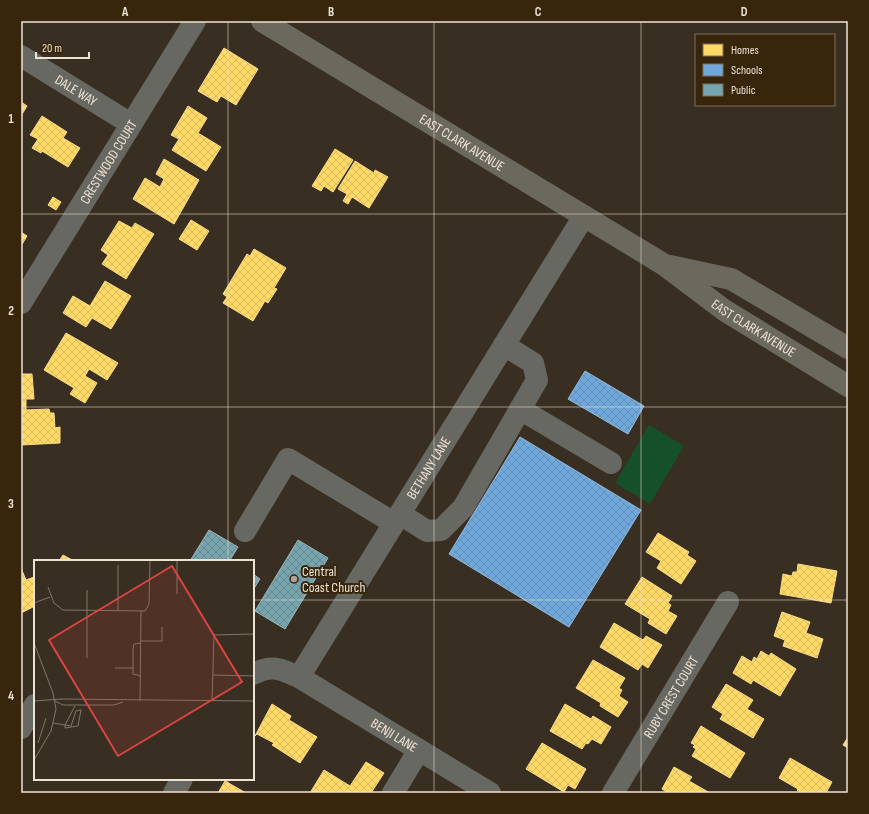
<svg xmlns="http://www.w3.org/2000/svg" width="869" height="814" font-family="'Sofia Sans Condensed',sans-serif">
<defs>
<pattern id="homes-cross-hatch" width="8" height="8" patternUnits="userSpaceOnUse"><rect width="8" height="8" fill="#ffd966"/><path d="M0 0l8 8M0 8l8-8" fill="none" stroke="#dabb5e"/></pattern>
<pattern id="schools-cross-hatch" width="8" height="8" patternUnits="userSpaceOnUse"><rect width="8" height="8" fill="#6fa8dc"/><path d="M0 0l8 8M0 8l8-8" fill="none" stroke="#658fb5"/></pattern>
<pattern id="public-cross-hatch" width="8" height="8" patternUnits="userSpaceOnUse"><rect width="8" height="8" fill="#76a5af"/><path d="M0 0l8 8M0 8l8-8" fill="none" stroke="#68888e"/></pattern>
</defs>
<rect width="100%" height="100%" fill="#382e21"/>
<path fill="#16502b" d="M649,425L684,446L650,504L615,483Z"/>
<path fill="url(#homes-cross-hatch)" stroke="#fadc87" d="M224,48L258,69L236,105L221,96L217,102L198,91Z
M21,102L27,106L21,116Z
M188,106L207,118L198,133L221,147L206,171L172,150L179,139L171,135Z
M42,116L67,132L63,138L80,148L68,167L42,151L41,153L32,148L38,139L30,135Z
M335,149L353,160L333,192L324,186L321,191L312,186Z
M164,159L199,180L174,224L133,199L145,178L160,187L164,179L156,174Z
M355,161L374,173L375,170L388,177L369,208L352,197L348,204L343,201L347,194L338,189Z
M53,197L61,202L56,210L48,205Z
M191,220L209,231L197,250L179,239Z
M119,221L132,228L135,223L154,234L126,279L102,264L108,255L101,250Z
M21,232L27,236L21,246Z
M254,249L286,268L274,288L277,289L268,303L265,301L253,321L223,303L227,297L223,294L247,254L250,256Z
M105,281L131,296L111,329L92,318L86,327L63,313L73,296L90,306Z
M66,333L118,363L107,380L89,369L85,376L97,383L85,403L70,394L74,388L44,370Z
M21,374H32L34,399H26V410L49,409L50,413H54L55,428L60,427V443L21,445Z
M658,533L689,552L687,555L696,561L681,584L657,568L661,561L646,552Z
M63,555L74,561H59Z
M798,564L837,571L831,603L780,594L783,574L792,576L793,572H797Z
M21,568L26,580L34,577L35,580V606L21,613Z
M642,577L672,596L668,603L671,605L668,611L677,616L666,634L648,623L650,619L625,604Z
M782,612L810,622L806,633L823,639L817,658L783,646L785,640L774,636Z
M614,623L643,640L646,636L662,645L648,668L642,664L638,670L600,647Z
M761,651L769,656L771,653L796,669L780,696L753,680L751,684L733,673L742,656L752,662L754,657L757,659Z
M593,660L625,678L619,688L622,690L619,696L628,702L618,717L600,706L601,703L576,688Z
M726,684L753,700L747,709L764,719L753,738L720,719L723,714L712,707Z
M272,704L291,716L289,720L317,737L300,763L272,745L274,743L257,734L255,736Z
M565,704L591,719L593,716L611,727L601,744L592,739L588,744L586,743L582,749L550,731Z
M701,726L745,753L730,778L692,756L696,749L693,747L695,745L691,743Z
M848,737V748L843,745Z
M542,743L586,769L575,789L568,785L564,792L526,769Z
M790,758L832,782L826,793H801L797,790L798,789L779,778Z
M366,762L384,773L371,793H310L324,770L350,786Z
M674,767L692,777L689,781L710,793H668L662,789Z
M225,781L246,793H218Z"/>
<path fill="url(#schools-cross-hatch)" stroke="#95b9da" d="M585,371L644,406L628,434L568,399Z
M520,437L641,510L569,627L449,554Z"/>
<path fill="url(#public-cross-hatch)" stroke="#9ab7ba" d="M209,530L238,547L230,560L231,561H190Z
M298,540L328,558L285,629L255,611Z
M253,574L260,579L253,590Z"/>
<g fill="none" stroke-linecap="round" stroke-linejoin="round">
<g stroke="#686862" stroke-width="22">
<path id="s1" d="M21,56L131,124"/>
<path id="s2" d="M21,303L195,21"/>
<path d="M520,409L611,463"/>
<path d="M400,514L427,531L441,530L463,508L537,380L533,363L504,345"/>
<path d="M245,531L288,459L394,523"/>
<path id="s3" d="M253,674C273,664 280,669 299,677L490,793"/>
<path id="s4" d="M299,677L584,216"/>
<path d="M21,728L35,705"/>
<path d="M174,793L182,779"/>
<path d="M393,793L419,750"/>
<path id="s5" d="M613,793L728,602"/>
</g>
<g stroke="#6b685d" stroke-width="22">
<path id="s6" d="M262,21L663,264L724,310L848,386"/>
<path d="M670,266L731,279L848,348"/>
</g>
</g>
<path fill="none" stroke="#eee2d4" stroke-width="1" stroke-opacity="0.55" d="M228,21V561M434,21V793M641,21V793M21,214H848M21,407H848M21,600H35M253,600H848M228,779V793"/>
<circle fill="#aea395" stroke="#37250c" stroke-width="1.5" cx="294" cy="579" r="4"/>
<g text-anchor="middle" stroke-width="4" stroke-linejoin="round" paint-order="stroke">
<g font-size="14" fill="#eee2d4" stroke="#37250c">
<text dy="5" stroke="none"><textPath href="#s1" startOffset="65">DALE WAY</textPath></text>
<text dy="5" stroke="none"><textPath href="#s6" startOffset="234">EAST CLARK AVENUE</textPath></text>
<text dy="5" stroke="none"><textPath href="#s2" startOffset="166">CRESTWOOD COURT</textPath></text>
<text dy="5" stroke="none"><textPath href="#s6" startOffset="580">EAST CLARK AVENUE</textPath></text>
<text dy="5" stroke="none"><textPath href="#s4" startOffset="246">BETHANY LANE</textPath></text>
<text dy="5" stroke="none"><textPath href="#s5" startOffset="112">RUBY CREST COURT</textPath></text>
<text dy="5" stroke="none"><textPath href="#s3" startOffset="160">BENJI LANE</textPath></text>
</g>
<g font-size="14" fill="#eee2d4" stroke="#37250c" text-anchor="start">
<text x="302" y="576">Central<tspan x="302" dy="16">Coast Church</tspan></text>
</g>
</g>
<g transform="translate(34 560)">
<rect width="220" height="220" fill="#382e21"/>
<path fill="none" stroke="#817669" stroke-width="1" d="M143,0V34M84,5V51M14,27L20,43L29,50L111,51L115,44L116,1M53,30V98M0,43L16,37M107,81H128V67M0,83L19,133L22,149L17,171L0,200M81,108H99M179,115L220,116M107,116L99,114V89L100,84L107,83M0,141L27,139L220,141M21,141L29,145H80L89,142M106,141L107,51M178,141L180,75L220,74M47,150L44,166L31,168V165L37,166L42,151ZM19,163L31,165L41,146M4,183L12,158"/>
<path fill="#da4442" fill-opacity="0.15" stroke="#da4442" stroke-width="2" d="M138,6L208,122L84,196L15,80Z"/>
<rect width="220" height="220" fill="none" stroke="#eee2d4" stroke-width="2"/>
</g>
<rect width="869" height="814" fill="none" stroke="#37250c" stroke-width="44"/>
<rect x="695" y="34" width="140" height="72" fill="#37250c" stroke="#80715c"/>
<rect x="703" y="44" width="20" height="12" fill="#ffd966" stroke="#80715c"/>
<text x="731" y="54" font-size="12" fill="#eee2d4">Homes</text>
<rect x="703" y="64" width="20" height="12" fill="#6fa8dc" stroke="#80715c"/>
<text x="731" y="74" font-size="12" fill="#eee2d4">Schools</text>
<rect x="703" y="84" width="20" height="12" fill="#76a5af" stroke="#80715c"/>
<text x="731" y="94" font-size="12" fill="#eee2d4">Public</text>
<path d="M36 52v6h53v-6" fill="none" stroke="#eee2d4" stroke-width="2"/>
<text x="42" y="52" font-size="12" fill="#eee2d4" stroke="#37250c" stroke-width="3" paint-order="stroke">20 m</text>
<rect x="22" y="22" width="825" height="770" fill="none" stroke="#eee2d4" stroke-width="1.5"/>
<g font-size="13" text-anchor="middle" font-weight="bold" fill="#eee2d4">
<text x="125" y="16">A</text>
<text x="331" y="16">B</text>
<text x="538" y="16">C</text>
<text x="744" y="16">D</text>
<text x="11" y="123">1</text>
<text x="11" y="315">2</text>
<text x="11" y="508">3</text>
<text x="11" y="700">4</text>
</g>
</svg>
